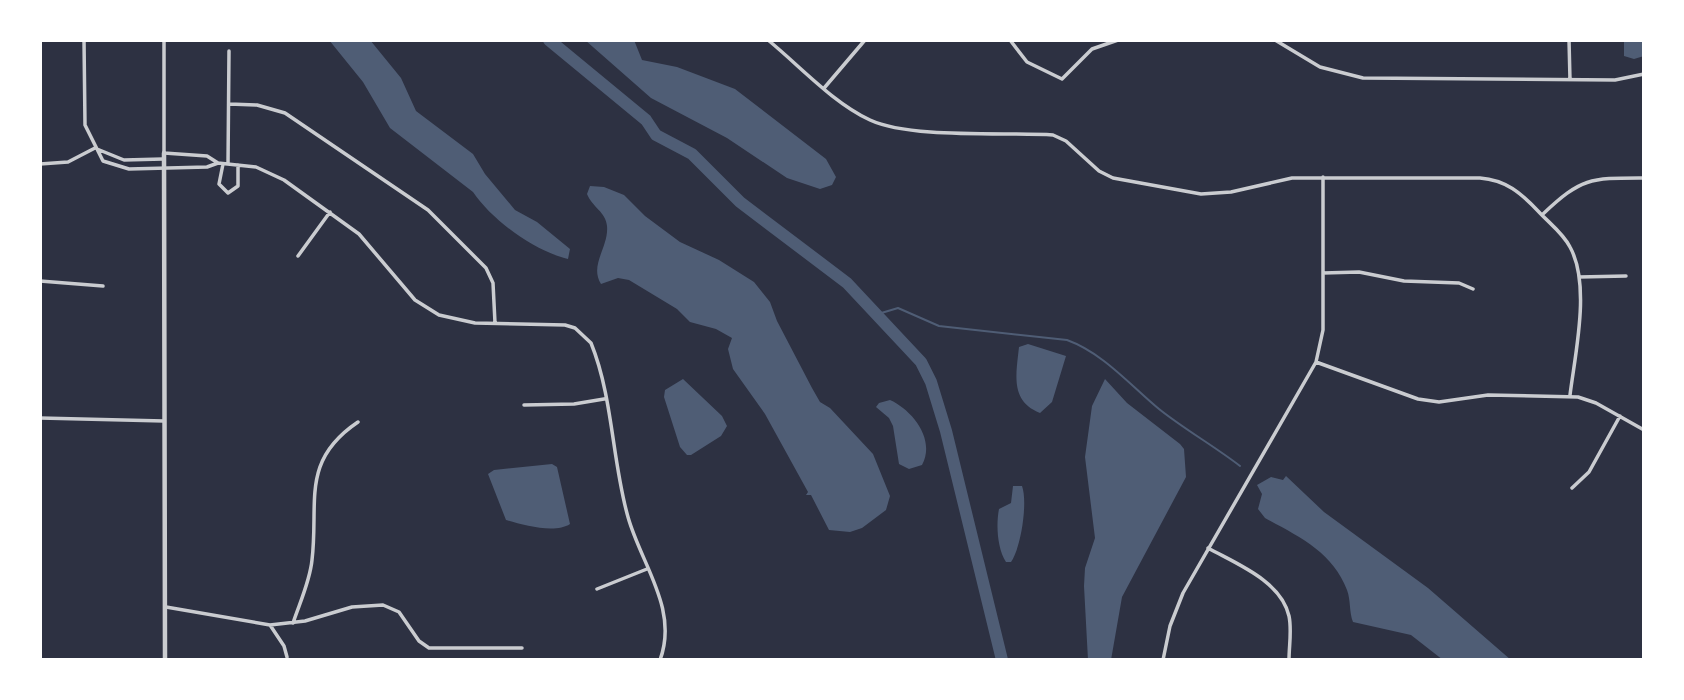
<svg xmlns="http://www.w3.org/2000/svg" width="1684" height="700" font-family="'Titillium Web',sans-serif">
<rect width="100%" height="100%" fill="#2d3142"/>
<path fill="#4f5d75" d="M329,40H370L401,78L416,111L473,154L485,174L515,210L537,222L570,249L568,259C534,251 492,220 473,192L390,128L363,82Z
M585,40H634L642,60L677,67L735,89L826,159L836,177L832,185L820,189L787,178L727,138L651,98Z
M1624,40H1644V56L1634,59L1624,56Z
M590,186L604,187L624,195L645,216L680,242L719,260L754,282L770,302L777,321L812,388L820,402L830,408L873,454L890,496L886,510L862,528L850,532L829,530L811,495H806L808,492L765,414L733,369L728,349L732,338L716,329L690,322L677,309L629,280L618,278L601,284C589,265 609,247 607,226C606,212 592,207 587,194Z
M1028,344L1066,356L1052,402L1040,413C1010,401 1016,375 1019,347Z
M683,379L722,416L727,426L721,436L691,455H687L680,447L664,397L665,390Z
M1105,379L1127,403L1180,444L1184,449L1186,477L1122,597L1111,660H1088L1084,586L1085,568L1095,538L1085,457L1092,406Z
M890,400C912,410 936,439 922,465L909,469L899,464L893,426L889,418L876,407L879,403Z
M552,464L557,467L570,524C555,534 523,525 506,520L488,474L494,470Z
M1286,476L1324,512L1428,588L1511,660H1443L1411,635L1353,622C1349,612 1351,601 1347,590C1333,552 1298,536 1265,518L1258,509L1262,494L1257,485L1271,477L1283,480Z
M1013,486H1022C1028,502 1021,548 1011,562H1006C997,548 996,524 999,509L1011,503Z"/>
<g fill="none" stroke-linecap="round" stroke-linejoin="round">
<path stroke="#4f5d75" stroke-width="2" d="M878,314L898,308L939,326L1067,340C1103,353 1130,385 1159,409C1184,429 1214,446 1240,466"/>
<path stroke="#4f5d75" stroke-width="12" d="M549,40L646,120L656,135L692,154L740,202L847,283L921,362L931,382L946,431L1002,660"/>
<path stroke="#caccd0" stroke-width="3.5" d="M84,40L85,125L103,161L129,169L207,167L218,163
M164,40V153L207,156L218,163L256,167L284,180L359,234L415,300L439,315L475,323L565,325L575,328L591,343C613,397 612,461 628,517C641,564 679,609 660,660
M768,40C801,67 832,102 870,120C911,139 1005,132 1053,135L1066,141L1099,171L1113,178L1201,194L1231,192L1292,178H1480C1506,180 1521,193 1538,211C1549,223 1563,233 1570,247C1591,285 1575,354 1570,395
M1010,40L1027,62L1062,79L1092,49L1118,40
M1124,40H1185
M1275,40L1320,67L1363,78L1615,80L1644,74
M1569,40L1570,80
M825,87L865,40
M229,104L257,105L285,113L428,210L486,268L493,283L495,323
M97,149L124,160L163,159
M40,164L68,162L95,148
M223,164L219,184L228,193L238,186V165
M228,164L229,51
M1543,214C1582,177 1591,178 1644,178
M298,256L330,212
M1323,273L1359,272L1404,281L1459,283L1473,289
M1579,277L1626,276
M40,281L103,286
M1316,362L1418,399L1439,402L1488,395L1578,397L1596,403L1644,430
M524,405L574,404L604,399
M40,418L164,421
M1572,488L1589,472L1620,416
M1208,548C1237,564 1281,581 1289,616C1292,630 1289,646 1289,660
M597,589L647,569
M166,607L270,625L305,621L352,607L383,605L399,612L419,641L429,648H522
M293,623C300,602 310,581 312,560C319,502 300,461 358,422
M270,625L284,646L287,657
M1163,660L1170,626L1183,593L1316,362L1323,330V177"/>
<path stroke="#caccd0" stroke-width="4.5" d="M164,153L165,660"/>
</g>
<rect width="1684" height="700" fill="none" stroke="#ffffff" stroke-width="84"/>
</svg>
